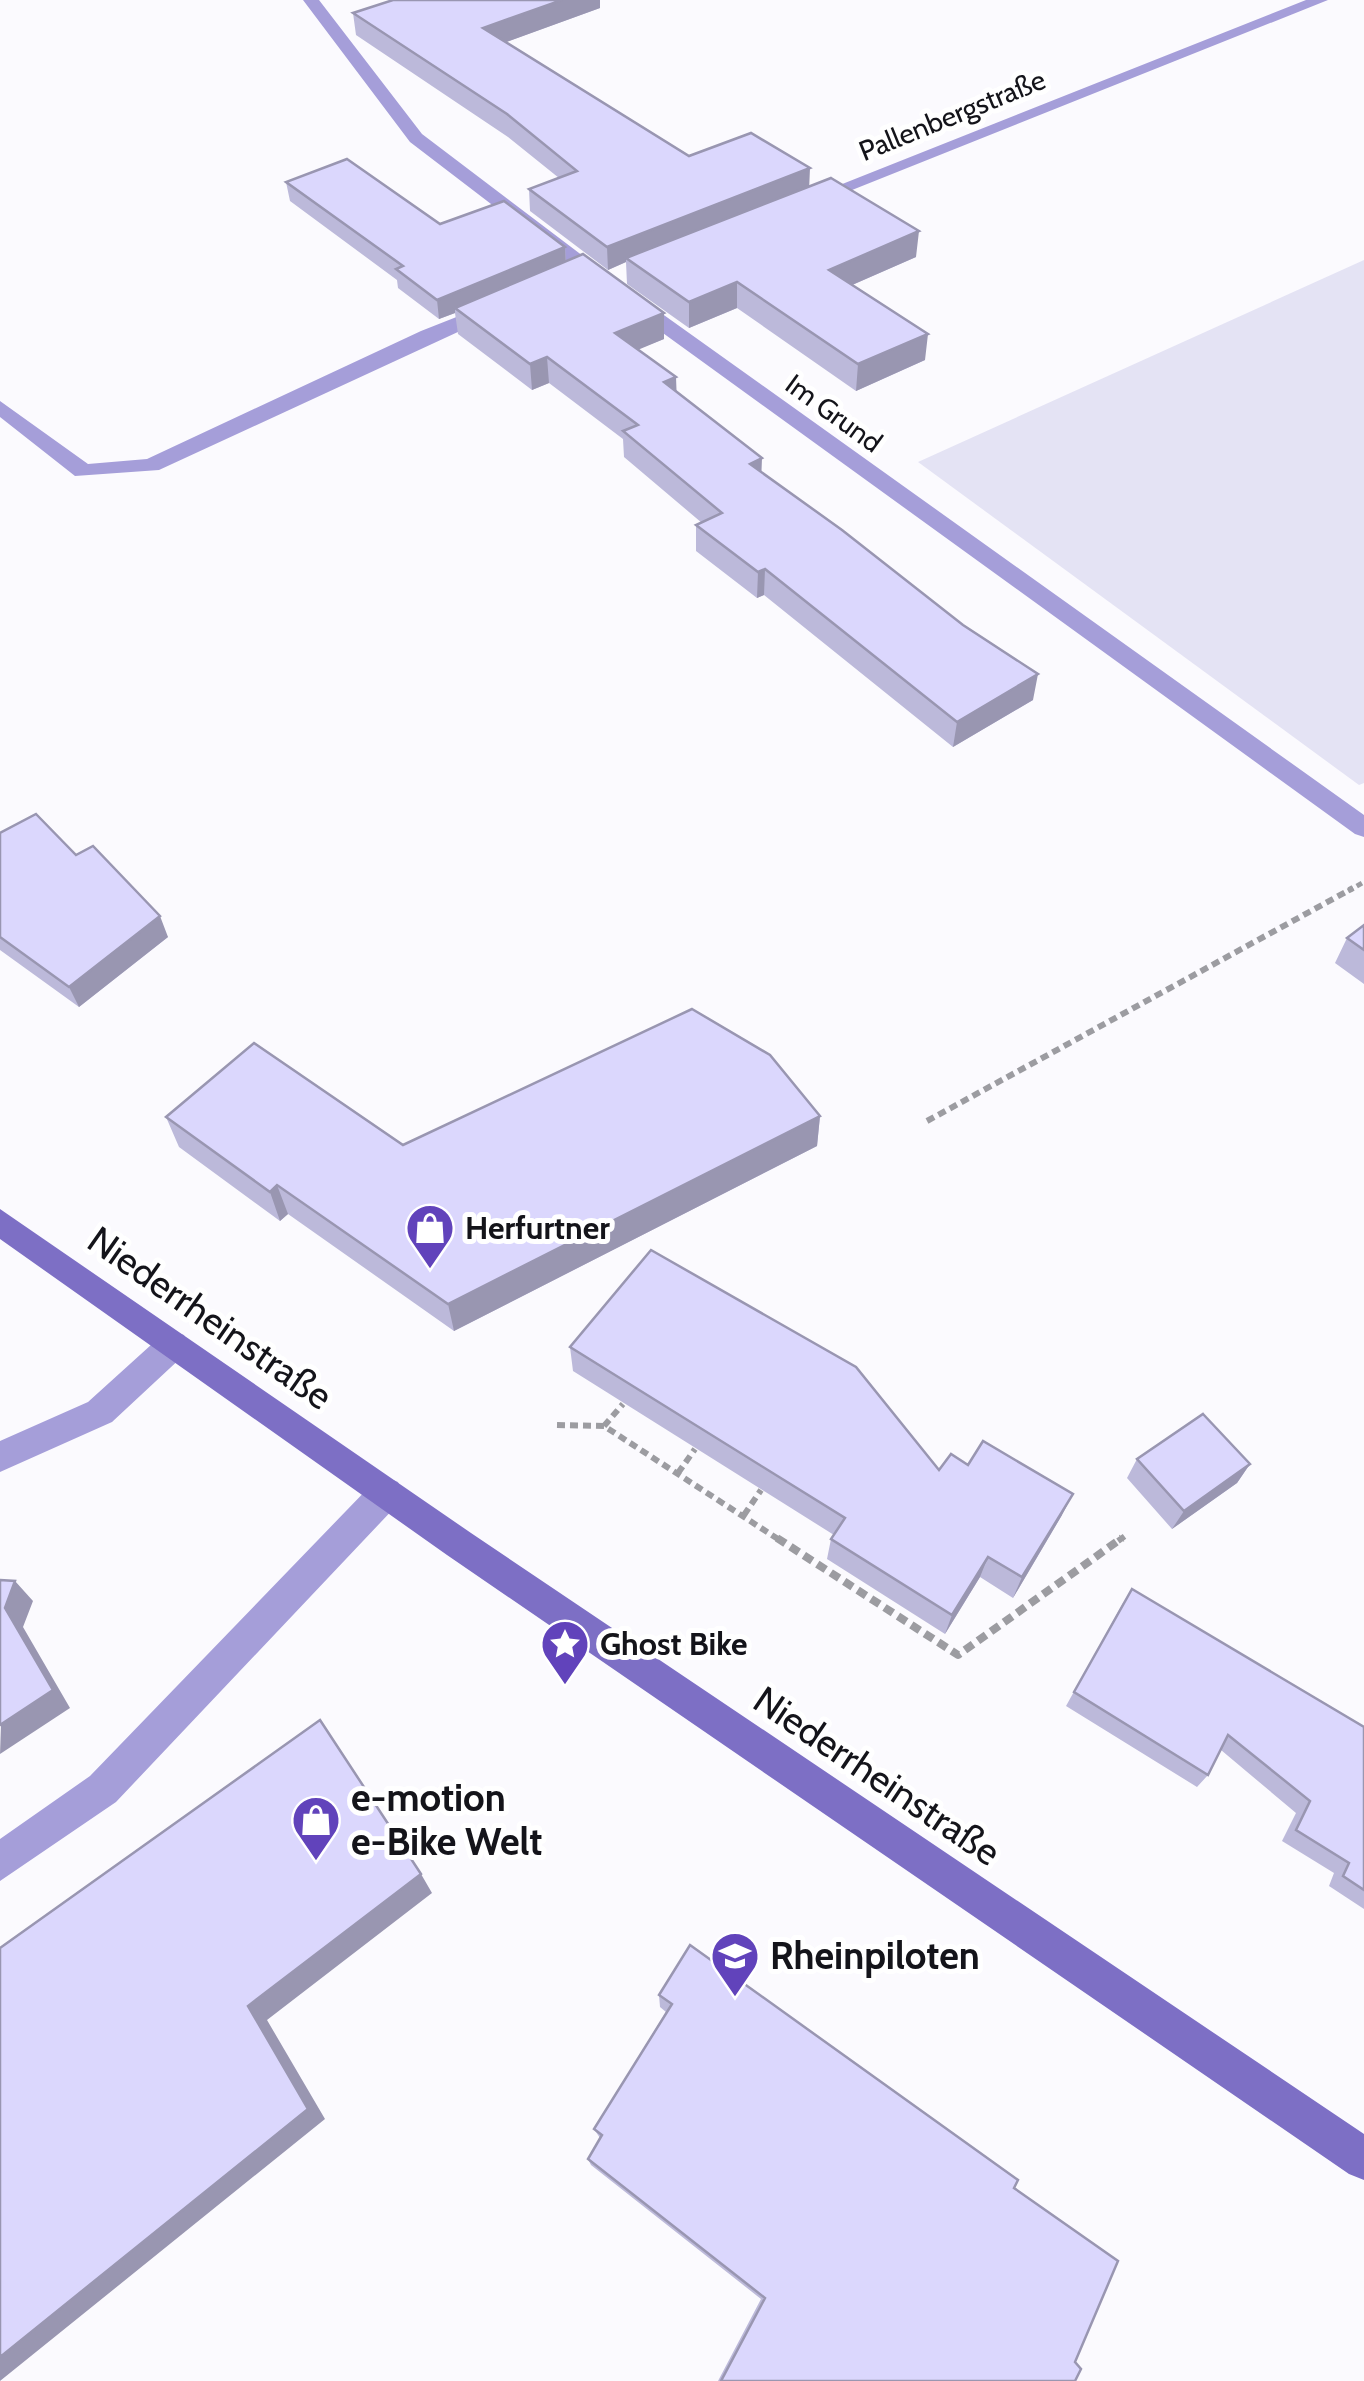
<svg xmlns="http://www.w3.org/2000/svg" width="1364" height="2381" font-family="Cabin,sans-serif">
<rect width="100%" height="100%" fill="#fbfafe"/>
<path fill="#e4e3f4" d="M1364,260V783L1359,785L918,462Z"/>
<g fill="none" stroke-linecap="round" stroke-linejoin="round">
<path stroke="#9c9ca1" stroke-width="5" stroke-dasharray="6 4" stroke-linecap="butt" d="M1348,891L1364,882"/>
<path stroke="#9c9ca1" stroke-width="6" stroke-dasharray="8 5" stroke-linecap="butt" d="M927,1121L1353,888
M557,1425L604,1426L781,1541
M604,1426L623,1404
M678,1473L695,1449
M744,1515L761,1490
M1118,1541L1125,1536"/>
<path stroke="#9c9ca1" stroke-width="8" stroke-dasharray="10 6" stroke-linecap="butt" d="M777,1538L958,1655L1122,1538"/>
<path fill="#a59ed9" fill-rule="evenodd" d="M492,303L502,309L499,313L159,470L75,476L0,417V401L88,464L147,459L421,331Z
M173,1331L184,1335L189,1345L184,1355L112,1422L0,1472V1441L88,1402L162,1335Z
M386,1477L398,1482L403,1493L398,1504L116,1802L0,1881V1839L90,1776L374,1482Z"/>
<path fill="#a59ed9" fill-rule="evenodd" d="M303,0H319L422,134L612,278L1364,815V837L1355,834L598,286L410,142Z
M1306,0H1328L817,204H805L802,200Z"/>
<path fill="#7d6fc5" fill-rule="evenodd" d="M0,1209L471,1533L1364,2134V2180L1349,2174L447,1555L0,1239Z"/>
</g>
<path fill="#bcb9da" d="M393,0H600V8L506,42L689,156L809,186L916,257L852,285L925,360L856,391L737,308L689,328L627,284L626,262L608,270L530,211L529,189L559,178L508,137L356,35L353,13Z
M286,182L440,224L565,247L566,261L664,313V339L638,349L676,377V392L761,472L1033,700L953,747L764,595L757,598L696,551V525L702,523L624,457L623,439L549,383L532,390L458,334L455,313L439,319L398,288L397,280L290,201Z
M0,833L76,855L168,937L79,1007L0,950Z
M1364,925V984L1335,963L1347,938Z
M820,1116L817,1146L454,1331L288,1214L280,1221L179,1147L166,1117L403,1145Z
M570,1347L939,1470L1062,1515L1013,1598L980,1577L945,1634L827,1559L831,1539L834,1535L573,1371Z
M1137,1459L1250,1464L1237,1483L1172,1529L1127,1478Z
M1123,1603L1364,1727V1909L1329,1886L1334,1873L1282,1841L1296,1813L1221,1750L1208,1775L1197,1787L1066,1706Z
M659,1995L1014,2188L1075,2362V2381H718L761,2299L591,2165L588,2159L600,2138L594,2129L666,2012L660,2007Z"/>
<path fill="#9996b1" d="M562,0H600V8L485,50L483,28Z
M810,168L809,191L626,258V262L608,270L607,247Z
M919,231L916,257L827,296L829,270Z
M565,247L566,266L455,308V313L439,319L437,300Z
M737,282V308L689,328V302Z
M664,313V339L616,359L615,333Z
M928,334L925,360L856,391L858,364Z
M547,357L549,383L532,390L530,364Z
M676,377L677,403L664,382Z
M762,458L761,484L750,464Z
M765,569L764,595L757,598L758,572Z
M1038,674L1033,700L953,747L957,722Z
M160,916L168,937L79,1007L69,987Z
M820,1116L817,1146L454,1331L448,1304Z
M277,1185L288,1214L280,1221L270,1192Z
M1250,1464L1237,1483L1172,1529L1184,1511Z
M1073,1494L1062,1515L1013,1598L1022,1577Z
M988,1557L980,1577L945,1634L952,1615Z
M15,1581L33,1601L23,1627L70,1708L0,1754L5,1608Z
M421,1874L432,1893L267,2020L325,2119L0,2381V2357L248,2006Z"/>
<path fill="#dbd7fd" stroke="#9996b1" stroke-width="2.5" d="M393,0H562L483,28L689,156L751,133L810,168L607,247L529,189L577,171L507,114L353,13Z
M347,159L440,224L504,201L565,247L437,300L396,269L403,266L286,182Z
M831,178L919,231L829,270L928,334L858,364L737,282L689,302L626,258Z
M583,254L664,313L615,333L676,377L664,382L762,458L750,464L842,530L963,625L1038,674L957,722L765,569L758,572L696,525L722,513L623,431L638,425L547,357L530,364L455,308Z
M36,814L76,855L93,846L160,916L69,987L0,937V833Z
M1364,925V950L1347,938Z
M692,1009L770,1055L820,1116L448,1304L277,1185L270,1192L166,1117L254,1043L403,1145Z
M651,1250L856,1367L939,1470L951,1454L968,1465L983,1441L1073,1494L1022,1577L988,1557L952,1615L831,1539L845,1518L570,1347Z
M1203,1414L1250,1464L1184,1511L1137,1459Z
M0,1580L15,1581L5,1608L53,1690L0,1725Z
M1132,1589L1364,1727V1890L1343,1876L1349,1863L1296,1830L1310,1801L1228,1735L1208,1775L1074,1692Z
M320,1720L421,1874L248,2006L308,2109L0,2357V1948Z
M690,1945L1018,2180L1014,2188L1118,2261L1075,2362L1081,2369L1075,2381H721L765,2298L588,2159L602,2135L594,2129L672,2004L659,1995Z"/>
<defs>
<g id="shop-pin" transform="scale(2.5)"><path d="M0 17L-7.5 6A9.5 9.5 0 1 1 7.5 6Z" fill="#6143bb" stroke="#fff"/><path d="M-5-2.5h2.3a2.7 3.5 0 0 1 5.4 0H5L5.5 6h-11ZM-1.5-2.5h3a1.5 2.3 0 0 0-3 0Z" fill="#fff"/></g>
<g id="sight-pin" transform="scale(2.5)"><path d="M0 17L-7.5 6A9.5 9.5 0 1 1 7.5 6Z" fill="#6143bb" stroke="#fff"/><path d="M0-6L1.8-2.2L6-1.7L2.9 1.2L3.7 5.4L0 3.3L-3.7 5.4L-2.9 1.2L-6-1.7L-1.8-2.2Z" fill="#fff"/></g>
<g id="school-pin" transform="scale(2.5)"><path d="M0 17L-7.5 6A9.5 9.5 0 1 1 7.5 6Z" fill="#6143bb" stroke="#fff"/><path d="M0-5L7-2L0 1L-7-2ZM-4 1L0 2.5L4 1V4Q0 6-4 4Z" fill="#fff"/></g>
</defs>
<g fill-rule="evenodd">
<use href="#shop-pin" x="430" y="1228"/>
<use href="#sight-pin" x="565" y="1644"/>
<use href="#shop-pin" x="316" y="1820"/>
<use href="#school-pin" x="735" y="1956"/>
</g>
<g text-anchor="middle" stroke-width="10" stroke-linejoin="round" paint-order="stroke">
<g font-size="28" fill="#14141a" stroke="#fff">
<text transform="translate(952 115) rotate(-22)" y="10">Pallenbergstraße</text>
<text transform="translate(834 413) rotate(36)" y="10">Im Grund</text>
</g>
<g font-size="32" font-weight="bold" fill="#14141a" stroke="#fff" text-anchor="start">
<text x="465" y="1239">Herfurtner</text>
<text x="600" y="1655">Ghost Bike</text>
</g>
<g font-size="38" fill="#14141a" stroke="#fff">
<text transform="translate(210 1318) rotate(35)" y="13">Niederrheinstraße</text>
<text transform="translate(877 1776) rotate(34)" y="13">Niederrheinstraße</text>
</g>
<g font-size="38" font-weight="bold" fill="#14141a" stroke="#fff" text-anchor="start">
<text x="351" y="1811">e-motion<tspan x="351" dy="44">e-Bike Welt</tspan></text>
<text x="770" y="1969">Rheinpiloten</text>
</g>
</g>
</svg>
